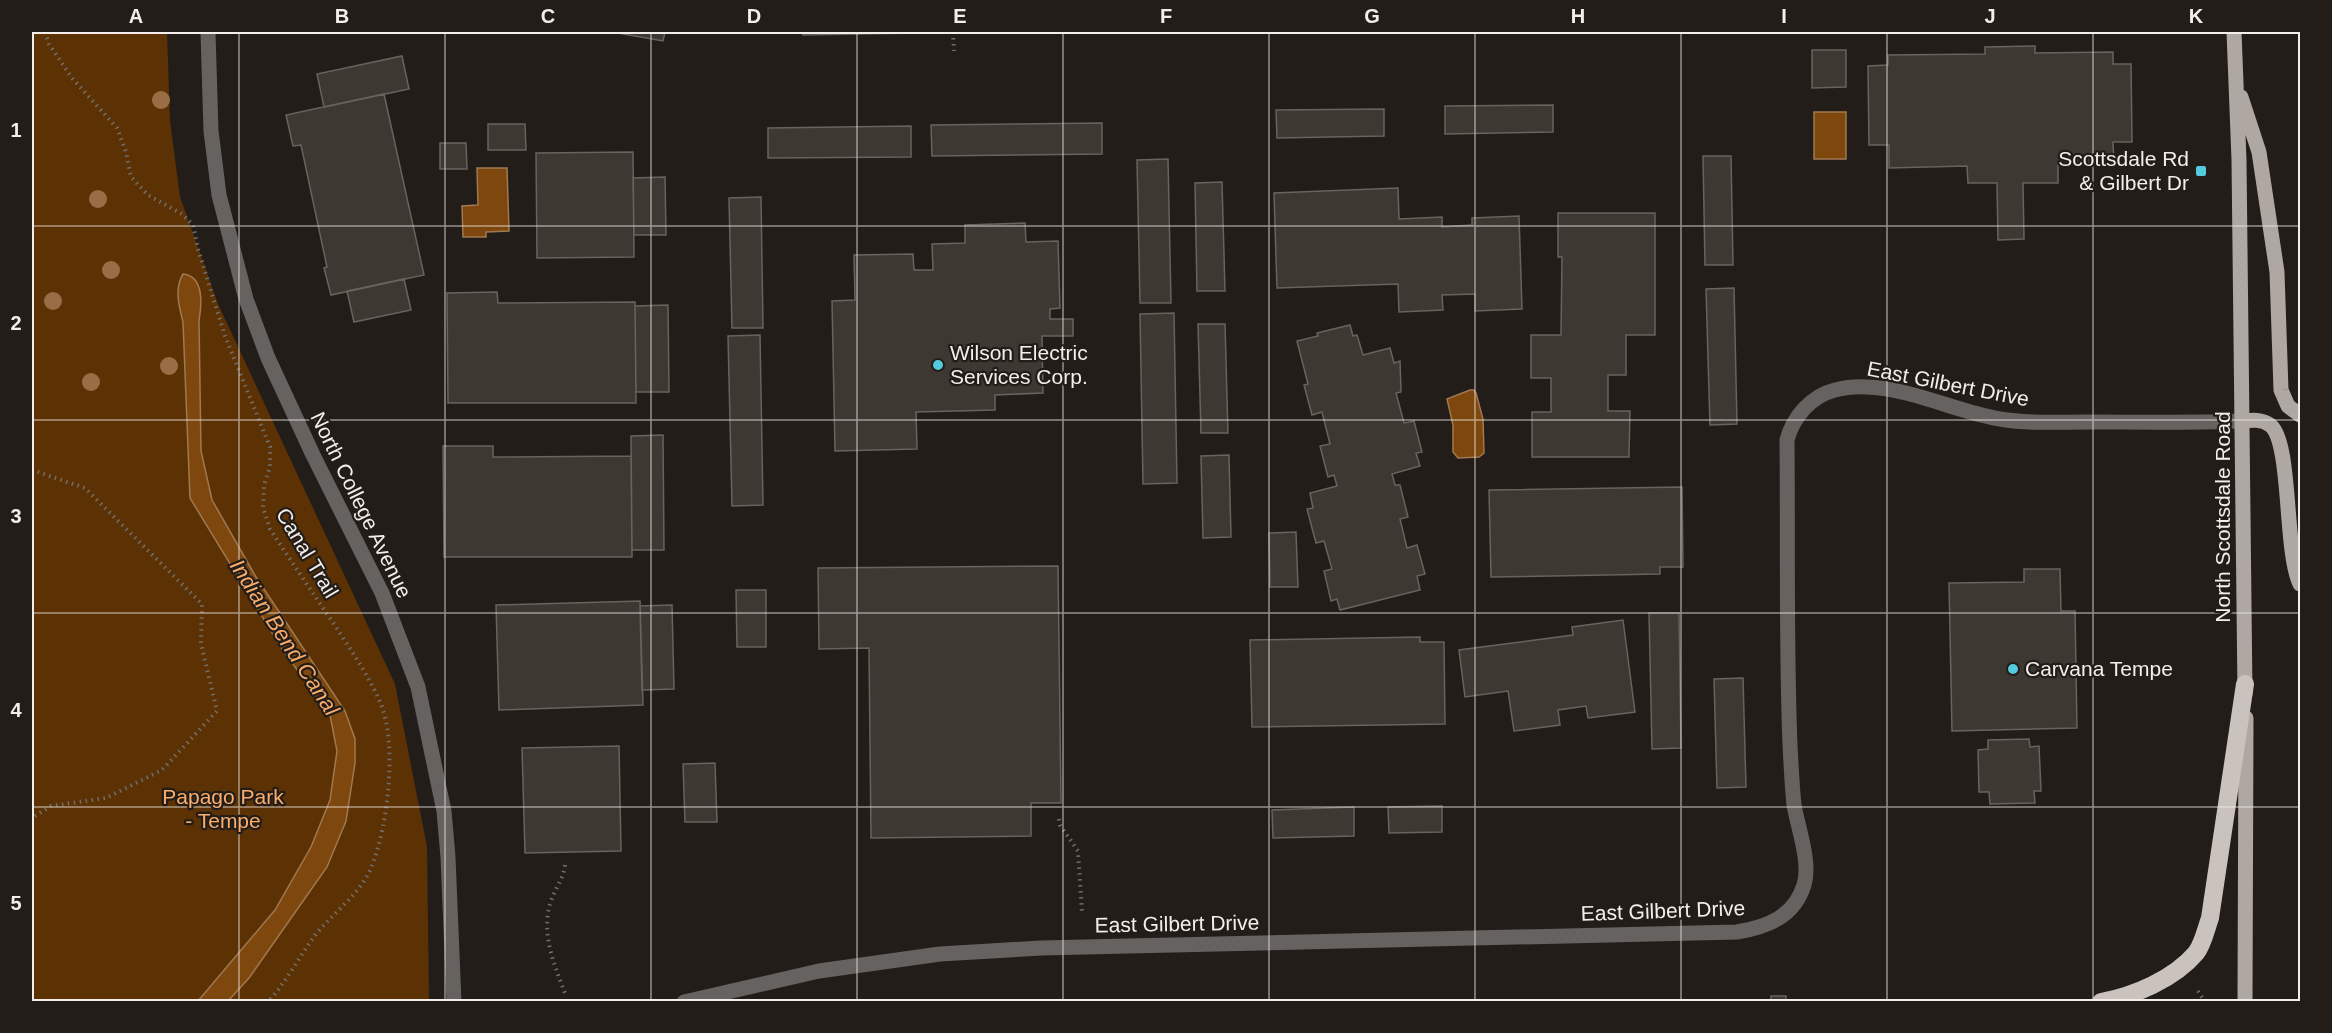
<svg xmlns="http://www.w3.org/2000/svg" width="2332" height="1033" font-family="Helvetica,sans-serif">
<rect width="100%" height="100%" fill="#231d19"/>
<path fill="#5c3205" d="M32,32H167L170,121L180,197L218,304L395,684L427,847L429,1001H32Z"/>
<path fill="#7d470e" stroke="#a07950" stroke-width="1.5" d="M1814,112H1846V159H1814Z
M477,168H507L509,231L486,232V237H463L462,206L478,205Z
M183,274C204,276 202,304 199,320L201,451L212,500L256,577L345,711L355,739V763L346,821L327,867L249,978L228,1001H198L275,910L311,847L330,800L337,751L330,715L282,649L190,498L183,322C179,306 174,289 183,274Z
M1470,390H1474L1476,393L1483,419L1484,453L1479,457L1458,458L1453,452V425L1447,399Z"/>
<path fill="#3e3833" stroke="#69625d" stroke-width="1.5" d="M612,32H665L663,41Z
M803,32H917V33L803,35Z
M2035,46V53L2113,52V64H2131L2132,142H2113L2114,163L2058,164V183H2023L2024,239L1998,240L1997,183H1968L1967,166L1889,168V145H1869L1868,66L1888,65V55L1985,54V47Z
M1812,50H1846V87L1812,88Z
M402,56L409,89L324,107L317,74Z
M384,94L424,275L331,295L324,268L327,267L301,145L293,146L286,115Z
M1553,105V132L1445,134V106Z
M1384,109V136L1277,138L1276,110Z
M1102,123V154L932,156L931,125Z
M488,124H525L526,150H488Z
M911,126V157L768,158V128Z
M440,143H466L467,169H440Z
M633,152L634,257L537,258L536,153Z
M1703,156H1731L1733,265H1705Z
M1168,159L1171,303H1140L1137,160Z
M665,177L666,235H634L633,178Z
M1222,182L1225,291H1197L1195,183Z
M1398,188L1399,219L1442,217V227L1472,225V218L1519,216L1522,309L1475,311V294L1442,295L1443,310L1399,312L1398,284L1277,288L1274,193Z
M761,197L763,328H732L729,198Z
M1558,213H1655V335H1626V375H1608V411H1630L1629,457H1532V412H1551V378H1531V335H1561L1562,257H1558Z
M1025,223L1026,242L1058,241L1060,308L1050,309V319H1073V336H1042L1043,393L995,395V410L916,412L917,449L835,451L832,301L855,300L854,255L913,254L914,270H933L932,244L965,243V225Z
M404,279L411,310L354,322L347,291Z
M1734,288L1737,424L1710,425L1706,289Z
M497,292L498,303L635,302L636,403H448L447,293Z
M668,305L669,392H636L635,306Z
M1174,313L1177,483L1143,484L1140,314Z
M1198,324H1225L1228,433H1201Z
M1350,325L1353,336L1357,335L1363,355L1390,348L1394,363L1400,361L1401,392L1396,393L1404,423L1414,421L1422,452L1416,453L1420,466L1392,474L1395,485H1400L1408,517L1400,519L1407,548L1417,545L1425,574L1417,576L1420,590L1340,610L1337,599L1331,601L1324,571L1332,569L1324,541L1316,543L1307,509L1313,508L1310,493L1337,486L1334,475L1328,477L1320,446L1330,444L1322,412L1312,415L1304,385L1308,384L1297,341L1318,336L1317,333Z
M760,335L763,505L732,506L728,336Z
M663,435L664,550H632L631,436Z
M443,446H493V457L631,456L632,557H444Z
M1229,455L1231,537L1203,538L1201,456Z
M1682,487L1683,567H1660V574L1491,577L1489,490Z
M1296,532L1298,587H1270L1269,533Z
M1058,566L1061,803H1031V836L871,838L869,648L819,649L818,568Z
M2024,569H2060L2061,611H2075L2077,728L1952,731L1949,583L2024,582Z
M736,590H766V647H737Z
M640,601L643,705L499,710L496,605Z
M672,605L674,689L642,690L640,606Z
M1649,613H1679L1681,748L1652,749Z
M1623,620L1635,712L1588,718L1586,706L1558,710L1560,725L1514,731L1508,691L1465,697L1459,650L1573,635L1572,627Z
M1420,637V642H1444L1445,724L1252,727L1250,640Z
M1743,678L1746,787L1717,788L1714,679Z
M2029,739L2030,747L2039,746L2041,791H2034L2035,803L1990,804L1989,792H1979L1978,750L1988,749V740Z
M619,746L621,851L525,853L522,748Z
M715,763L717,822H685L683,764Z
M1442,806V832L1389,833L1388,807Z
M1354,807V836L1273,838L1272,810Z
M1771,996H1786V1002H1771Z"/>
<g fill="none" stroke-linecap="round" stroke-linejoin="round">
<path stroke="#736e6a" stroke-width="4" stroke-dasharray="1.5 4.5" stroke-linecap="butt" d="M45,32L49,44L72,78L117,128L126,152L131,177L148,195L182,214L193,225L198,249L225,336L270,447V467L264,485L263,508L270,529C291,561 312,592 334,624C350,649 368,674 380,702C398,743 388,827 371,868C360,895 330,915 313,938C298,959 286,982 268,1002
M953,32L954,51
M32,470L85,488L202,604L201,644L217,711L162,770L106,798L51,806L32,818
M1059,819L1060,825L1078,851L1082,912
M565,865C563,880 554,890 550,904C541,936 555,966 566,996
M2198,991L2205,1002"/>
<path stroke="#666260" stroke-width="15" d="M208,32L211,131L219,195L246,299L268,358L313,455L382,593L418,687L444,811L448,857L454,1002
M684,1002L819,971L940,954L1041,948L1737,932C1767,927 1794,917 1804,885C1811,863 1798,828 1794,805C1792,785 1791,765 1790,745C1786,644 1788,542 1787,440C1793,417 1811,396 1835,390C1888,376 1949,411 2000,419C2029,424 2059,422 2087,422C2139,422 2191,423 2243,421"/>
<path stroke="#aea7a2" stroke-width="15" d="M2234,32L2239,160L2245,694
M2241,97L2259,152L2277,272L2281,390L2288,406L2300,415
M2243,421C2252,420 2262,419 2270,425C2292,441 2284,551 2300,584
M2245,1002L2246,718"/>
<path stroke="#cac3bd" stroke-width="18" d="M2101,1002C2134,996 2174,979 2196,953C2203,944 2206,929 2210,918L2245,684"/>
</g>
<g fill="#9a6d47">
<circle cx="161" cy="100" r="9"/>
<circle cx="98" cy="199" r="9"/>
<circle cx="111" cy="270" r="9"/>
<circle cx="53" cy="301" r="9"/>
<circle cx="169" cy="366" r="9"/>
<circle cx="91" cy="382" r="9"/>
</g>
<path fill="none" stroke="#f3eeeb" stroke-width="1.5" stroke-opacity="0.55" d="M239,32V1002M445,32V1002M651,32V1002M857,32V1002M1063,32V1002M1269,32V1002M1475,32V1002M1681,32V1002M1887,32V1002M2093,32V1002M32,226H2300M32,420H2300M32,613H2300M32,807H2300"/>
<g fill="#54cade" stroke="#231d19" stroke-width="2">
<rect x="2195" y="165" width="12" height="12" rx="3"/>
<circle cx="938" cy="365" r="6"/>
<circle cx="2013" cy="669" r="6"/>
</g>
<g text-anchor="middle" stroke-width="4.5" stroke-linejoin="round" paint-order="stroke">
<g font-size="21" fill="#f3eeeb" stroke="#231d19" text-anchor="start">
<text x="2189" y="166" text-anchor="end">Scottsdale Rd<tspan x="2189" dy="24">&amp; Gilbert Dr</tspan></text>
<text x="950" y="360">Wilson Electric<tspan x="950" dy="24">Services Corp.</tspan></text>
<text x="2025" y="676">Carvana Tempe</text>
</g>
<g font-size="21" fill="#f3eeeb" stroke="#231d19">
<text transform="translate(1948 384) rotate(11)" y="7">East Gilbert Drive</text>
<text transform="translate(361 505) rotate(64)" y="7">North College Avenue</text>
<text transform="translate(2223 517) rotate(-90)" y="7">North Scottsdale Road</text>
<text transform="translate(307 553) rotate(59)" y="7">Canal Trail</text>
<text transform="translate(1663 911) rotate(-2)" y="7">East Gilbert Drive</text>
<text transform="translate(1177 924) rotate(-1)" y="7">East Gilbert Drive</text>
</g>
<g font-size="21" fill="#fbae6c" stroke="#231d19">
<text x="223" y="804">Papago Park<tspan x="223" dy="24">- Tempe</tspan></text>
</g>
<g font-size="22" font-style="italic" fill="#f8ab69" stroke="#231d19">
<text transform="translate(285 637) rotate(57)" y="8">Indian Bend Canal</text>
</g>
</g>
<rect width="2332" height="1033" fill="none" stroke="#231d19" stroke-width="66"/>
<rect x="33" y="33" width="2266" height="967" fill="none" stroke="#f3eeeb" stroke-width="2"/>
<g font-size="20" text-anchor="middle" font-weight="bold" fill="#f3eeeb">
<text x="136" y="23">A</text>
<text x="342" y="23">B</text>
<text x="548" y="23">C</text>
<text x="754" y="23">D</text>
<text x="960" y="23">E</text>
<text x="1166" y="23">F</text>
<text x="1372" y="23">G</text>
<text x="1578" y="23">H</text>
<text x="1784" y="23">I</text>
<text x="1990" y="23">J</text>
<text x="2196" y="23">K</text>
<text x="16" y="137">1</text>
<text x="16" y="330">2</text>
<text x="16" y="523">3</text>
<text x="16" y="717">4</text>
<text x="16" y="910">5</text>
</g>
</svg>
